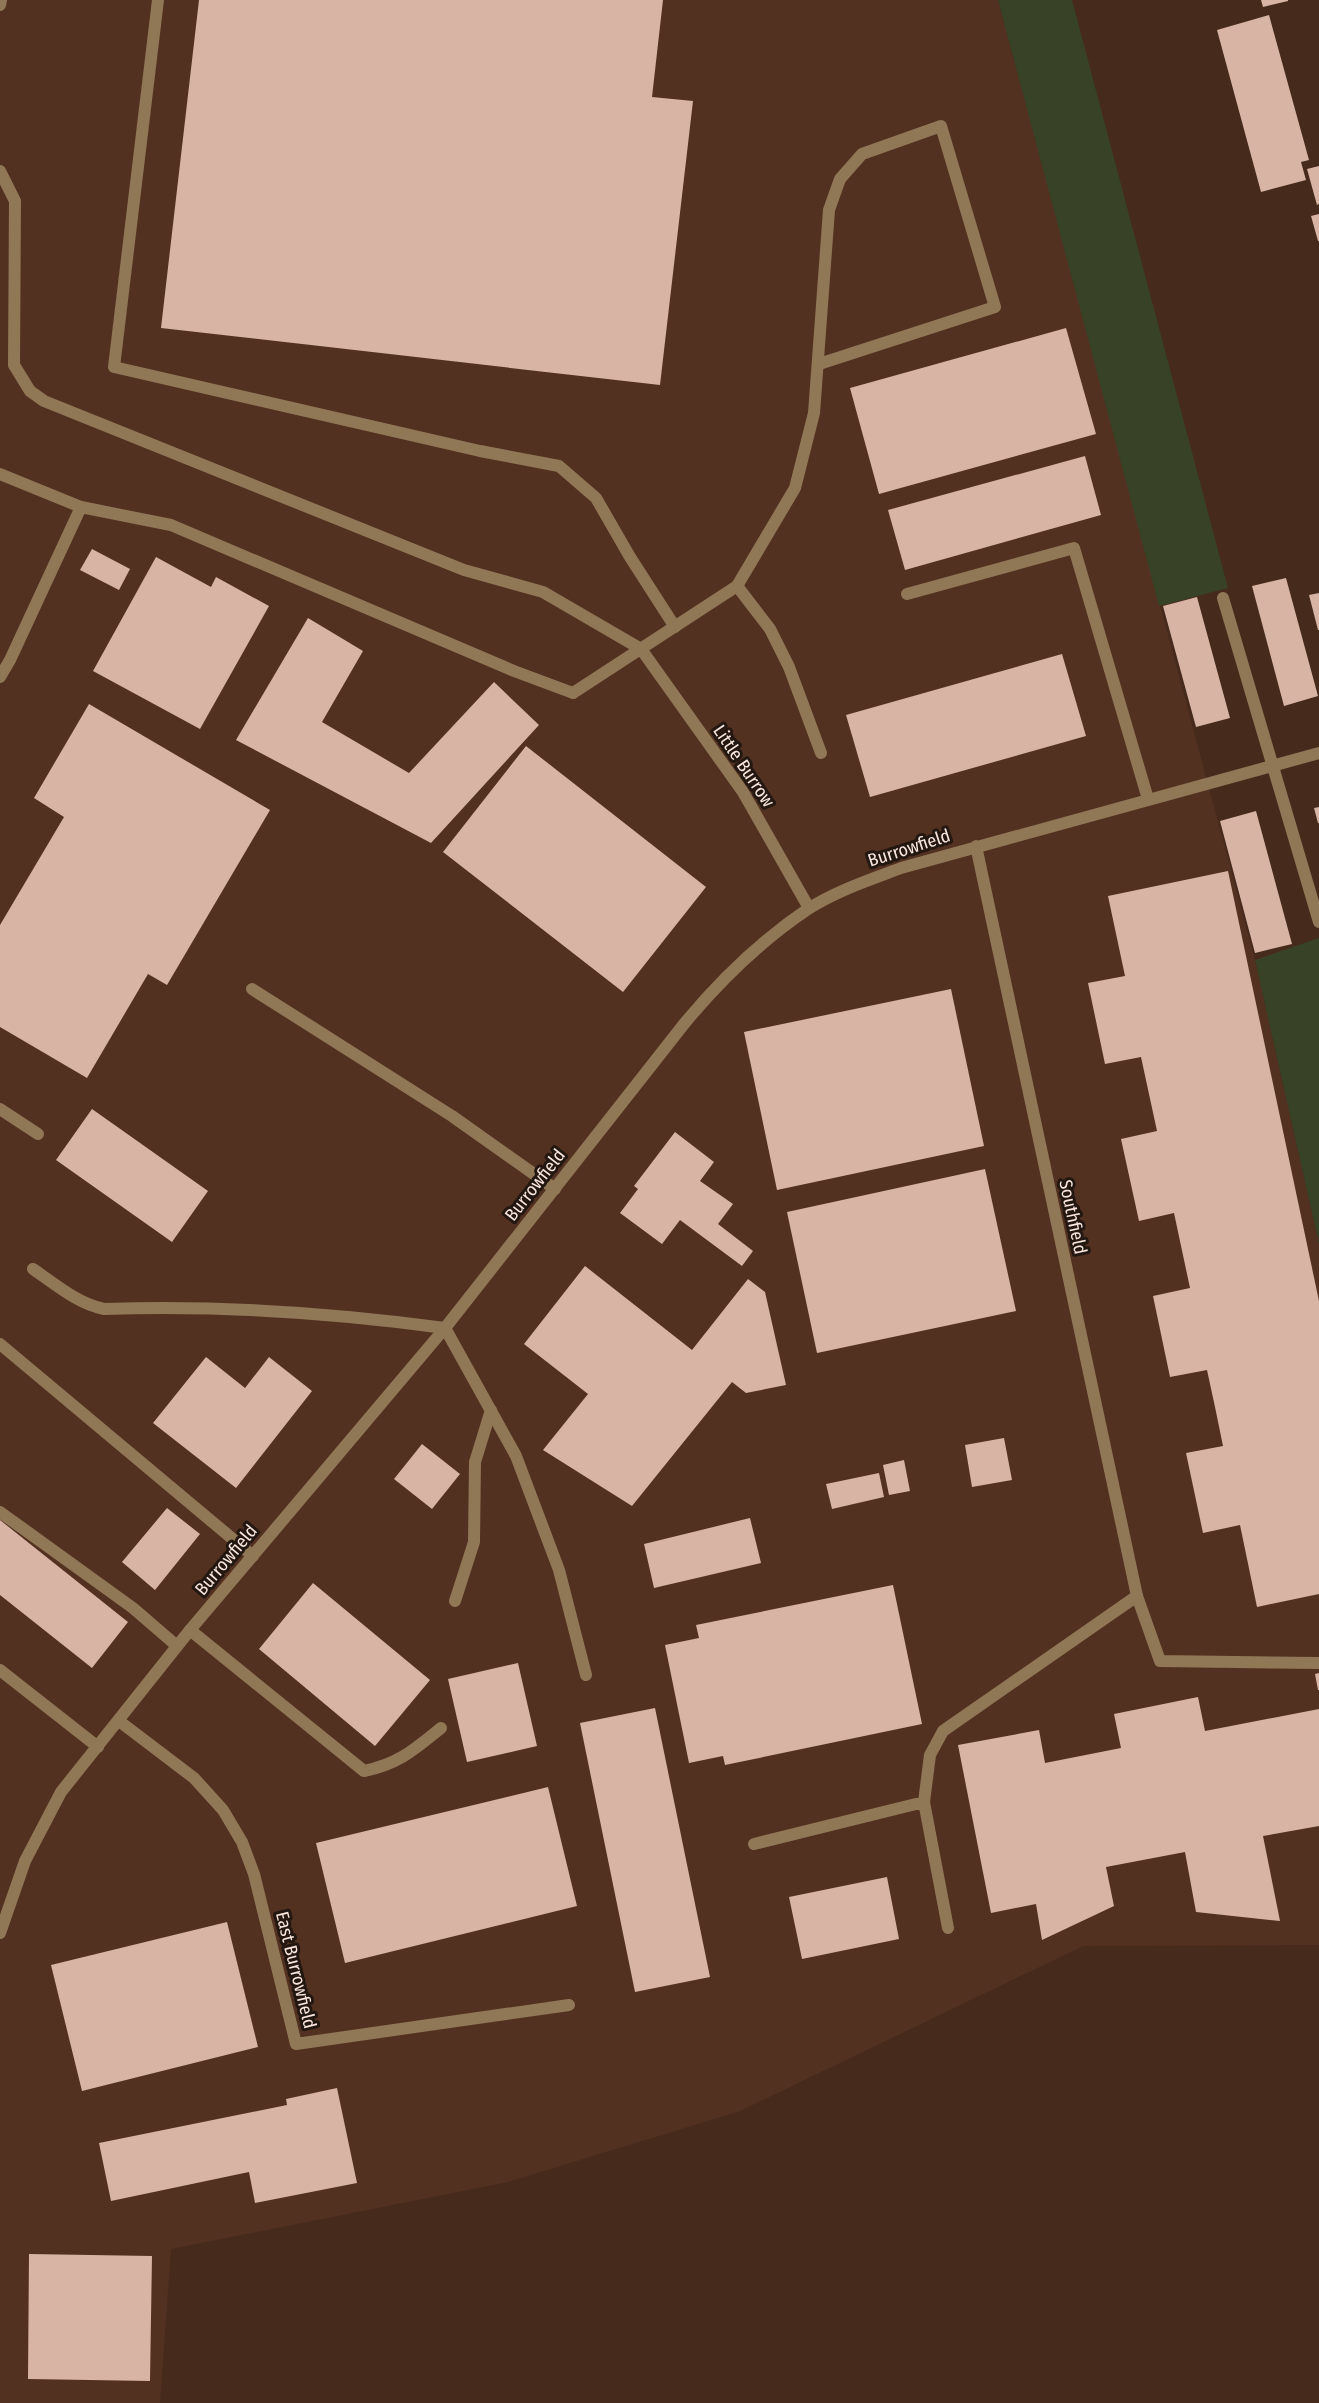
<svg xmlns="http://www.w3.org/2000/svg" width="1319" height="2403" font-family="'Fira Sans Condensed',sans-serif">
<rect width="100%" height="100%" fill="#462b1d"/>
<path fill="#533121" d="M0,0H998L1255,960L1319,1244V1945L1083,1946L740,2111L508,2182L171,2249L160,2403H0Z"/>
<path fill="#384227" d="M998,0H1072L1228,588L1159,606Z
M1319,938V1244L1255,960Z"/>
<path fill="#d7b4a4" d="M199,0H663L652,97L693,101L660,385L161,328Z
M1261,0H1288V1L1263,7Z
M1269,15L1309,160L1301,162L1306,180L1261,192L1217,30Z
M1319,166V204L1317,205L1307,169Z
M1319,214V241H1318L1311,216Z
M1066,328L1096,434L879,494L850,388Z
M1085,456L1101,515L905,570L888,510Z
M92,549L130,569L119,590L80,570Z
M156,557L211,587L216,577L269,606L200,729L93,671Z
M1286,578L1318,696L1284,706L1252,586Z
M1319,593V630H1318L1309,595Z
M1197,597L1230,718L1196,727L1163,606Z
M308,618L363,651L322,722L409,773L494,682L539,725L431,843L236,740Z
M1062,654L1086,736L870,797L846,715Z
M89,704L270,810L167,985L148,974L87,1078L0,1027V925L64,817L34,798Z
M526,746L706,887L623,992L443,852Z
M1319,807V823H1318L1314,808Z
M1256,811L1292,944L1255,953L1220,821Z
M1228,871L1319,1301V1594L1257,1607L1240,1525L1203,1533L1186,1453L1223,1446L1215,1407L1207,1370L1170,1377L1153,1296L1190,1288L1174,1213L1139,1221L1121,1139L1157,1131L1141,1057L1105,1064L1088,983L1125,976L1108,896Z
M951,989L984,1146L777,1190L744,1032Z
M92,1109L208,1191L172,1242L56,1160Z
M675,1132L714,1162L700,1181L733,1204L718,1224L753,1251L742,1266L680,1220L662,1244L620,1213L638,1189L634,1186Z
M985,1169L1016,1311L817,1353L787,1212Z
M585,1266L692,1350L748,1279L765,1292L786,1385L746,1393L732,1382L632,1506L543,1450L588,1394L524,1344Z
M206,1357L245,1388L269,1357L312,1391L236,1488L153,1423Z
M1004,1438L1012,1480L972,1487L965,1445Z
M422,1444L460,1474L432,1509L394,1479Z
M904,1460L910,1491L889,1495L883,1465Z
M879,1473L884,1497L832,1509L826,1484Z
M167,1508L200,1534L155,1590L122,1562Z
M750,1518L761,1563L654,1588L644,1544Z
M0,1520L128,1622L92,1668L0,1595Z
M313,1583L430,1680L375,1746L259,1649Z
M893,1585L922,1724L725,1765L723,1756L689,1763L665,1645L699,1638L696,1625Z
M518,1663L537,1746L467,1762L448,1679Z
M1319,1673V1690H1318L1315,1674Z
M1198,1697L1205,1731L1319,1709V1826L1263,1836L1280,1921L1196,1912L1185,1852L1106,1867L1114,1906L1042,1940L1036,1904L991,1913L958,1745L1039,1730L1045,1763L1121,1748L1114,1714Z
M655,1708L710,1977L635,1992L580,1723Z
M548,1787L577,1906L345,1963L316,1843Z
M887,1877L899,1939L802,1959L789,1897Z
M227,1922L258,2047L82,2091L51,1965Z
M337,2088L357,2183L255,2203L249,2172L111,2201L99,2143L287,2105L286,2099Z
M29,2254L152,2256L150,2381L28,2379Z"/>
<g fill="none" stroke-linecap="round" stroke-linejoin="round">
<path stroke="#907756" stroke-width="12" d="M158,0L114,367L480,451L559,466L596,498L630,557L675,627
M0,5L1,0
M0,171L15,201L14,365L30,391L44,401L464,570L543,592L641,649
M819,364L995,307L941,126L862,154L840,179L829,210L814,413L795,488L737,586L770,629L789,667L821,753
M0,474L81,507L171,525L514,671L573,693
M907,594L1074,548L1148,799
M1223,598L1319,922
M0,677L10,660L81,507
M252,989L452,1116L555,1189
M0,1109L38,1134
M33,1269C55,1284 78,1304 104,1309C218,1305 333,1313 445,1328L516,1456L559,1570L586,1675
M0,1344L253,1556
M0,1512L133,1608L177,1646
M455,1601L474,1542L475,1462L491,1410
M190,1630L364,1771C399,1764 415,1749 441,1728
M0,1670L98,1747
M754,1844L924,1802
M948,1928L924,1802L930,1755L943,1731L1137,1596L1160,1661L1319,1663"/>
<path stroke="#907756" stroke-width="12" d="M641,649L743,792L809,908
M573,693L737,586
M976,846L1137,1596
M119,1721L194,1778L223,1810L242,1842L254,1874L296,2044L569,2005
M0,1933L25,1861L61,1792L190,1630L445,1328L684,1024C721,979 759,942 808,909C836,891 869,880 901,868L1319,753"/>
</g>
<g text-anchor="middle" stroke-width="6" stroke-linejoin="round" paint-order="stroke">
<g font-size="18" fill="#f9e6de" stroke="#231711">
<text transform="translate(744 766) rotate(56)" y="6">Little Burrow</text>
<text transform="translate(909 848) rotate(-18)" y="6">Burrowfield</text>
<text transform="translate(535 1185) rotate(-52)" y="6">Burrowfield</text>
<text transform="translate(1073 1217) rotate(78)" y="6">Southfield</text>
<text transform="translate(226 1560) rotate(-50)" y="6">Burrowfield</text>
<text transform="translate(296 1970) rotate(76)" y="6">East Burrowfield</text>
</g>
</g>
</svg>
